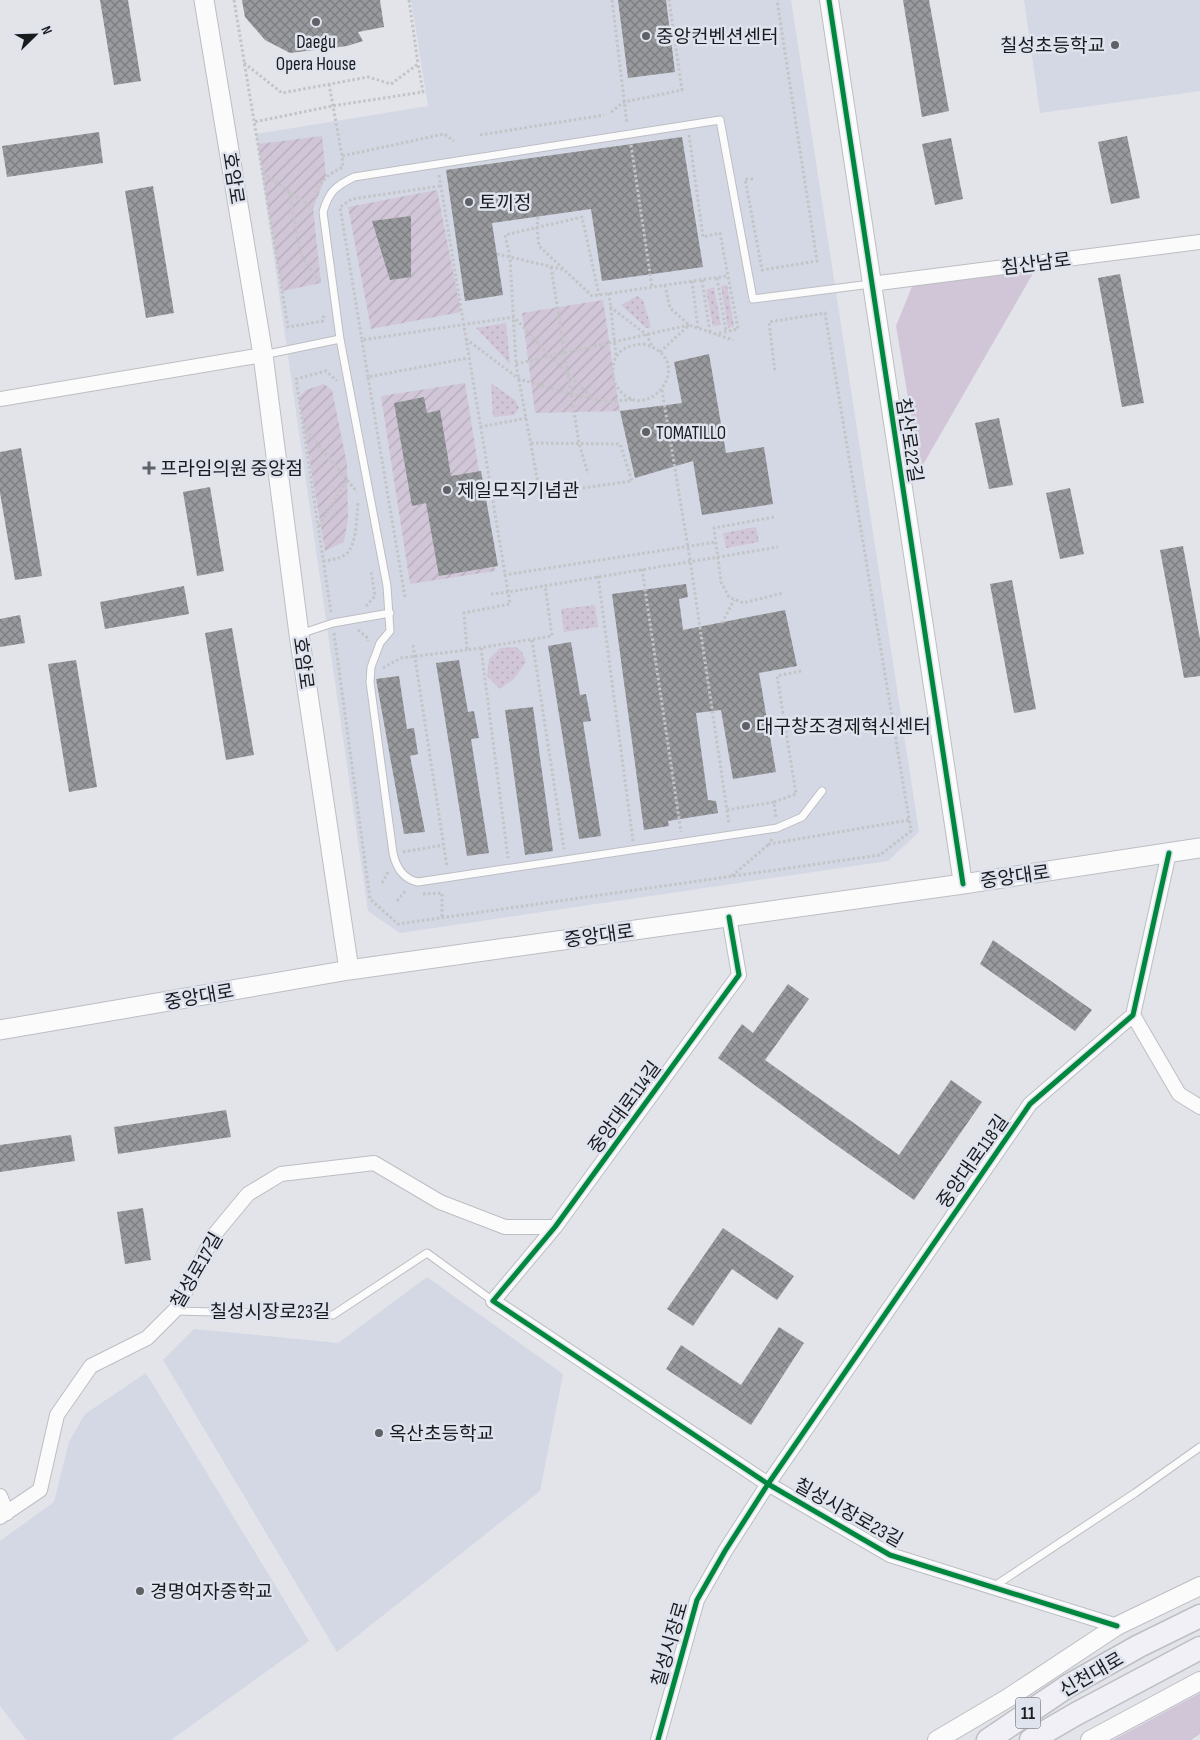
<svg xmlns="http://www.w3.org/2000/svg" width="1200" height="1740" font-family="'Sofia Sans Condensed','Noto Sans KR',sans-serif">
<defs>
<pattern id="grass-dots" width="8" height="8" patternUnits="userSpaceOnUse" patternTransform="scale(1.25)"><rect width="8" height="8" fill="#d1c6d7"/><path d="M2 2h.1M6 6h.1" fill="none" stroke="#b3aab8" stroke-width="1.8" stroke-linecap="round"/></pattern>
<pattern id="garden-furrows" width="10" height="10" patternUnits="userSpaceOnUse" patternTransform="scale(1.25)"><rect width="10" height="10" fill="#d1c6d7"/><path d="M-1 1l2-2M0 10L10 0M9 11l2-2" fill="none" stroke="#b3aab8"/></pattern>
<pattern id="building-cross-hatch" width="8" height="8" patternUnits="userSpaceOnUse" patternTransform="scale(1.25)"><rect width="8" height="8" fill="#989a9e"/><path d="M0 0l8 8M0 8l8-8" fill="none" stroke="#7b7d80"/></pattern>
</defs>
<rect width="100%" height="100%" fill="#e2e4ea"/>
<path fill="#d4d8e4" d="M411,0H791L919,832L888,861L400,933L368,911L256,134L428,106Z
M1024,0H1200V91L1040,113Z
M427,1277L563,1374L540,1491L337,1652L163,1360L194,1329L338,1343Z
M146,1373L309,1641L171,1740H26L0,1706V1541L54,1502L69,1442L85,1414Z"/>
<path fill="url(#grass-dots)" d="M727,285L734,326L728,328L721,286Z
M714,287L721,325L713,326L706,290Z
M637,296L643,300L651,327L646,328L621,305Z
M506,323L510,364L476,328Z
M491,383L515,400L519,408L514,415L493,417Z
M756,527L759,542L726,548L723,533Z
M595,605L598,627L564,632L561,609Z
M516,647L522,652L526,662L514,679L500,689L487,676L489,659L500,648Z"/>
<path fill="#d1c6d7" d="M1039,263L920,470L896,326L915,279Z
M1200,1693V1734L1191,1740H1113Z"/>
<path fill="url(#garden-furrows)" d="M322,136L326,176L313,208L321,283L282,291L258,144Z
M437,190L461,312L371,329L348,207Z
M603,300C609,337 613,374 620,411L535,413L522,313Z
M465,383L495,571L410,584L381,396Z
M324,384L332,390L347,464L348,517L344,542L325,551L299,397L306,390Z"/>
<path fill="url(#building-cross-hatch)" d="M100,0H128L141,81L114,85Z
M242,0H380L384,27L358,32L363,41L347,46L290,53L265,40L245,17Z
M618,0H666L675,72L628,78Z
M903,0H929L949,111L922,117Z
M99,132L103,163L7,177L2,146Z
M1127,136L1140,198L1111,204L1098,142Z
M682,137L703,267L602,281L591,209L492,223L503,295L465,301L446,170Z
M951,138L963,199L935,205L922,144Z
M153,186L174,313L146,318L125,191Z
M411,216V277L390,280L372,221Z
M1120,274L1144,403L1122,407L1098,278Z
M709,354L726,453L764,447L773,504L702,515L693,461L635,478L620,411L682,403L674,362Z
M424,397L427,413L440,410L451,476L481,471L498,566L439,576L426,503L412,506L394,403Z
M999,418L1013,485L989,489L975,423Z
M21,448L42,576L15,580L0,493V452Z
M210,487L224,571L197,576L183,492Z
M1070,488L1084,554L1060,559L1046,493Z
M1183,546L1200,639V676L1184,678L1160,550Z
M1012,580L1036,709L1014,713L990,584Z
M686,584L688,597L679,599L683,630L785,610L797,666L759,673L776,772L733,779L721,710L696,713L708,800L716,801L718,813L668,821L669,826L644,830L612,594Z
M184,586L189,614L105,629L100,602Z
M20,615L25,643L0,647V619Z
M232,628L254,755L226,760L205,633Z
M571,642L580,695L586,694L591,721L583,722L601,836L579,839L548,646Z
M76,660L97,787L69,792L48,664Z
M459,660L468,712L474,711L479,738L471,739L489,853L467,856L436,663Z
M399,676L407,729L414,728L418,754L410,756L425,832L404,834L376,679Z
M533,707L553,851L525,855L505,710Z
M993,940L1092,1010L1075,1031L980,964Z
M788,984L809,999L765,1060L899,1155L951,1080L982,1102L914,1200L829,1140L718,1058L742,1024L753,1033Z
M226,1110L231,1137L118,1154L114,1127Z
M71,1135L75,1161L0,1172V1145Z
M143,1208L151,1260L125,1264L117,1212Z
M723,1228L794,1276L777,1300L732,1269L693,1326L667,1309Z
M779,1327L804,1343L751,1425L666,1369L681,1345L741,1385Z"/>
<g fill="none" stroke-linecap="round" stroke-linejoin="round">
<g stroke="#bdbec3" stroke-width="9">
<path id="service" d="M340,339L387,586L390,631L380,643L371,667L370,682L393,853C396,867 403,879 418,882L777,828L802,817L822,791
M263,355L340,339L323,212C329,191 336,186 354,177L720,120L753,299L871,284
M300,634L333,623L390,613
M175,1311L333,1315L427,1253L493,1301
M993,1587L1135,1493L1200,1447"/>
</g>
<g stroke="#bdbec3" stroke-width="16">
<path id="minor" d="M871,284L1200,242
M0,399L263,355
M729,917L739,975L555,1227L493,1301L768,1484L890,1555L1117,1626
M1133,1015L1179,1094L1200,1107
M0,1496L7,1513
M0,1517L40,1490L57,1415L91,1366L147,1338L177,1308L214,1235L248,1194L281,1174L374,1163L440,1202L505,1227H555
M658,1740L697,1600L725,1551L768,1484L1030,1104L1133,1015L1169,853"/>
</g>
<g stroke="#bdbec3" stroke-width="20">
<path id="tertiary" d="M829,0L963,884
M937,1740L1008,1698L1117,1626L1200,1586
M1090,1740L1200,1681"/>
</g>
<g stroke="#bdbec3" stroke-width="21">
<path id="secondary" d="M204,0L263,355L299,634L349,970
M0,1030L349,970L963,884L1200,848"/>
</g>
<g stroke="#bebfc2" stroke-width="25">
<path id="trunk" d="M988,1740L1068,1686L1139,1646L1200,1616
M1031,1740L1076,1714L1200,1648"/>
</g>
<path stroke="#c3c4c6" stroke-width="3" stroke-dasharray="2.5 2.5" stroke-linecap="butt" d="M234,0L288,327L323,321L324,313
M409,0L418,64
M612,0L627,124
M244,63L282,93L368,77L391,84L418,64L423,92L332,106L254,122
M329,84L342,156
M611,112L624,102L682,90L669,0
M480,135L604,115
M689,135L703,237L720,233L738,329L715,334
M631,145L652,287
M263,173L313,208
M439,175L508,592L778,547
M753,179H745L762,270L817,261L777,0
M440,186L352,199L340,207L362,340L514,317L550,356L592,398
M289,192L301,255L321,284
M315,198C318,181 329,174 343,167L342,156L444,134L454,141
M538,217L537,228L539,246L592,296L727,276
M497,254L565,270
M551,267L579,443L588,474
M717,278L726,331
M702,280L710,332
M692,281L698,328
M665,285L670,308L689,325L733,340
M609,293L616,355
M610,307L647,335L652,346
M466,339L519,379L571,394L610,402L634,399
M362,340L368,377
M643,344C702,359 644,432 616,385C613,380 613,373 613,367C615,350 628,345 643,344Z
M660,352L689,325
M516,364L689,325
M662,390L690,560L729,824
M303,426L357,492
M480,427L527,418
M531,443L620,444L632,481L540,494L516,364L510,257L505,235L582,217L599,295
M774,517L714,528L721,582L729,597L743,603L783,593
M319,526L347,480
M323,561C331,560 340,559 346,554C357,546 357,514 358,501
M642,569L681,832
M504,575L716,542
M598,576L633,841
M491,594L508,592L510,604L464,613L467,650L552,636L545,585
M405,597L368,377L468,358
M366,606L375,596L371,571
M331,612L296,379L326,371L337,381
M722,623L734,600
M358,630L368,638V641
M334,633L370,899L398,924L880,855L911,831L825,313L769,322L775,373
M532,640L564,849
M413,645L447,867
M481,648L508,858
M383,668L401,658L467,650
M774,802L796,794L777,676L801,671
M727,810L774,802L776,819
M772,839L769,844L909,820
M403,852L443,845
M732,876L769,844
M382,883L388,872
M423,894L442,893V918
M397,901L406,890"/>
<use href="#service" stroke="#fbfbfc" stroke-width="7"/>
<use href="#minor" stroke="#fbfbfc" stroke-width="14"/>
<use href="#tertiary" stroke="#fbfbfc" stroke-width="18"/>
<use href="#secondary" stroke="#fbfbfc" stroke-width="19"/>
<use href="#trunk" stroke="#f1f0f6" stroke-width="22"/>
<g stroke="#dfe3ed" stroke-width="8">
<path id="cycleway" d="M829,0L963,884
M729,917L739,975L555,1227L493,1301L768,1484L890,1555L1117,1626
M658,1740L697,1600L725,1551L768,1484L1030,1104L1133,1015L1169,853"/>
</g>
<use href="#cycleway" stroke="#00873e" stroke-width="5"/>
</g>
<g fill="#606166" stroke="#dfe3ed" stroke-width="2">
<circle cx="316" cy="22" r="5"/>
<circle cx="646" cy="36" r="5"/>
<circle cx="1115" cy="45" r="5"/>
<circle cx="469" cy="202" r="5"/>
<circle cx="646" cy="432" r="5"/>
<path d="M146.5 460.5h5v5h5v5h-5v5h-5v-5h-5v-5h5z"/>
<circle cx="447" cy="490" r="5"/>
<circle cx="746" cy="726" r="5"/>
<circle cx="379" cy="1433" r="5"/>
<circle cx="140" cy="1591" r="5"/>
</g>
<g text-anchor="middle" stroke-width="5" stroke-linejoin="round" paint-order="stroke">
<rect fill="#dfe3ed" stroke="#55575d" stroke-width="1" x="1015.5" y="1697.5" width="25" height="31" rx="4"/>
<g font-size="18" font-weight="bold" fill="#1a1b1f">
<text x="1028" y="1719">11</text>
</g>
<g font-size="19" fill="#1a1b1f" stroke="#dfe3ed" text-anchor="start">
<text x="656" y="43">중앙컨벤션센터</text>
<text x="316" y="48" text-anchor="middle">Daegu<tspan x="316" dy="22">Opera House</tspan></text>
<text x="1105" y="52" text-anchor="end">칠성초등학교</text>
<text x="479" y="209">토끼정</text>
<text x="656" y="439">TOMATILLO</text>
<text x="160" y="475">프라임의원 중앙점</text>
<text x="457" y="497">제일모직기념관</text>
<text x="756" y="733">대구창조경제혁신센터</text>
<text x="389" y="1440">옥산초등학교</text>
<text x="150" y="1598">경명여자중학교</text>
</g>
<g font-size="19" fill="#1a1b1f" stroke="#dfe3ed">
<text transform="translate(234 178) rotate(81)" y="7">호암로</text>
<text transform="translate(1036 263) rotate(-7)" y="7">침산남로</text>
<text transform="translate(910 440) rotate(81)" y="7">침산로22길</text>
<text transform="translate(304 663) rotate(82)" y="7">호암로</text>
<text transform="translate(1015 876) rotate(-8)" y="7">중앙대로</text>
<text transform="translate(599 935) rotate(-8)" y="7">중앙대로</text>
<text transform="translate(199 996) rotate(-10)" y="7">중앙대로</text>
<text transform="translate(624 1107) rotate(-54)" y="7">중앙대로114길</text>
<text transform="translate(972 1161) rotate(-55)" y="7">중앙대로118길</text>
<text transform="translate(196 1270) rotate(-60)" y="7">칠성로17길</text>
<text x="270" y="1318">칠성시장로23길</text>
<text transform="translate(849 1512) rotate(29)" y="7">칠성시장로23길</text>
<text transform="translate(669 1644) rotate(-74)" y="7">칠성시장로</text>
<text transform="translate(1091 1674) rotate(-30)" y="7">신천대로</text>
</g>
</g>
<g transform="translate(35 35) rotate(67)" stroke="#dfe3ed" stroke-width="4" paint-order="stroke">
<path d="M0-4L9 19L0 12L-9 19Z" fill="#1a1b1f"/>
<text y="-8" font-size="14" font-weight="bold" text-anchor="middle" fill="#1a1b1f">N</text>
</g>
</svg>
